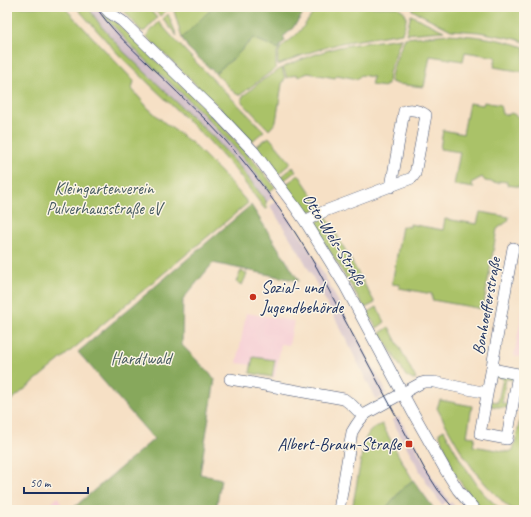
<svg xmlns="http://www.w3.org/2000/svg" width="531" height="517" font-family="Caveat,sans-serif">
<rect width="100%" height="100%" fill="#fcf5e5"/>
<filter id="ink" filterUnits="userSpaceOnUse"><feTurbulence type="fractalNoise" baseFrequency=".025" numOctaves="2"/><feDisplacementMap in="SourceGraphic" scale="8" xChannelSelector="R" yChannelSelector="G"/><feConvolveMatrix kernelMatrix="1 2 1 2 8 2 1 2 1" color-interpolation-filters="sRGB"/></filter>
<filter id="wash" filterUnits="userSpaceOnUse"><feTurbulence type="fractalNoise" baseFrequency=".012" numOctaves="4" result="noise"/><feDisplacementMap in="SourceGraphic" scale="16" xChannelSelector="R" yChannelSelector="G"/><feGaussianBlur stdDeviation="0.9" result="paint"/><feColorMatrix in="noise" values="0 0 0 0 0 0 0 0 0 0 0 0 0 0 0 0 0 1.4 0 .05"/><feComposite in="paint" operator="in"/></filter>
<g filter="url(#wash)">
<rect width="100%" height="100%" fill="#f6e0c5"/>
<path fill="#f6cfd5" d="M524,300V358L514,356Z
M246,313L294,321L289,345L281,344L275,377L250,373L251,365L237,363Z
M58,497L64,510H44Z"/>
<path fill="#d1bdc8" d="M88,7H100L102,12L111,24L131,46L203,114L230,143L252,168L274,196L267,202L240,167L212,136L124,52L101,26Z
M277,201L306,244L324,275L387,393L382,397L376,400L343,333L301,255L270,206Z
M399,417L434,480L449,500L442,505L426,482L392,420Z
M451,502L458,510H446L444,507Z"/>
<path fill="#aac267" stroke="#627862" d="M7,7H64L134,81L132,89L148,108L165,123L192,143L221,172L248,203L7,404Z
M76,7H88L101,26L124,52L212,136L240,167L267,202L265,203L268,208L266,209L264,208L236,171L209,141L119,55Z
M121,7H148L157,18L145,31H141Z
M152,7H164L166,11L160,16Z
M178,7H213L182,38L174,11Z
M317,7H398C400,9 404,11 405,13C408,19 404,28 402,33L341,43L311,52L278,65C275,45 287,45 298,33C305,25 311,16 317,7Z
M413,7H524V42L516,39L479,32L451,30L412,10Z
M101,8C161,66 224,122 275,187L270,191C250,164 227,139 204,115C175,86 144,61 117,30C111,24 103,17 101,8Z
M168,14L177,36L163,19Z
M411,15L444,31L406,34Z
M159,22C192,60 229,95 264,131L251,142L219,107L147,37V35Z
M449,34C474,36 500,38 524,47V72L494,67L496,57L465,52L463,61L430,56L424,87L397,84L391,82C389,73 401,47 405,38Z
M253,38L279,49C275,55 276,61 276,68L240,95L236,94L215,73L234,58Z
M401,38L389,73L388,85H386L385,87L371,85L373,77L361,75L357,79L337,75L335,78L308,73L298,77L297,74L287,78L283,67C302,59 320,52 339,47C359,43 380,41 401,38Z
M282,68L285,78L282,84L276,122L269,130L242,102V97L261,81Z
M484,102L500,105L502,114L508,115L511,113C516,114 519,119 524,120V187H523L507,185V182L499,181V183L485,181L482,177L471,183L474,188L454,185L460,152L440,149L443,130L463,134L469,103L483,105Z
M269,137L291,163L278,174L255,147Z
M293,167L296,171L283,181L280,178Z
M299,175L321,208C317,209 312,212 308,211C301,210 290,191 286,184Z
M480,212L509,217L508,221L497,229L483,309L432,300V294L399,288L400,285L392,284L402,226L410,227V224L443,230L445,219L477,224Z
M326,216L375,303L365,308L316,229C316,221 319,219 326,216Z
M241,271L247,274L242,285L236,282Z
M377,307L385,322L377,328L367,313Z
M389,327L416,379L413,380L406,376L380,333Z
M253,357L275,360L272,377L250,373Z
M496,373L514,376L513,380L506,379L502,403L508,404L507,408L491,406V401L498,402L503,378L495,377Z
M440,400L472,406L467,436L475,437L473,446L509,452L513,450L515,443L520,420H524V510H522L521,508L520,510C509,510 506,504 498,497C471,472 454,440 437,408Z
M382,424L400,458L413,480L404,487L384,510H352L364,442C369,431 371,429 382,424Z
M444,430L461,461L482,492L501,510H482L471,497L456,476L439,433Z"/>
<path fill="#87a85c" stroke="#516c5d" d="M213,7H308L292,29L283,37L285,41L281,44L279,49L253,38L234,58L215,73L188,48L182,38Z
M251,205L299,281L213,263L183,299L182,345L215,379L200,474L221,479L216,510H71L154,439L78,352Z
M413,480L435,510H384L404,487Z"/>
</g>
<g filter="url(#ink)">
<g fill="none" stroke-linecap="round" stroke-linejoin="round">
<g stroke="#3c4a6d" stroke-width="12">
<path id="minor" d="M104,7L110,13L122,21L218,114L254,152L293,204L305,221L344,284L412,411L446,471L458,490L475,510
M305,221L325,211L412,178L415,174L426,115C421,111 410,108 404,111L391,187
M492,369L518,374L507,439L480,434L513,248
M230,379L344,399L352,405L363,416
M339,510L352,432C356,425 360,418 367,413L421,383L425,382H434L487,393"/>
</g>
<use href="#minor" stroke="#fff" stroke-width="11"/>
<path stroke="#1b2f5e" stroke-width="1" d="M96,7C110,28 129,46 147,63C167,83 188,102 208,122C252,167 285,214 317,268L424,468L438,490L455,510"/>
</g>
</g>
<g fill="#c8321e" stroke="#fcf5e5" stroke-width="1.5">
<circle cx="253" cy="297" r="4"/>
<rect x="405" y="440" width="8" height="8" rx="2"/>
</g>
<g text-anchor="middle" stroke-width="3" stroke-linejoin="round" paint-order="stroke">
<g font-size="17" fill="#465b61" stroke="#fcf5e5">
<text x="104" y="194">Kleingartenverein<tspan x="104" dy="20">Pulverhausstraße eV</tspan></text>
<text x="141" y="364">Hardtwald</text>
</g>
<g font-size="17" fill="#1b2f5e" stroke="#fcf5e5">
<text transform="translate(335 239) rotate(58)" y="6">Otto-Wels-Straße</text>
<text transform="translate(486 306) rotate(-80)" y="6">Bonhoefferstraße</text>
</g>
<g font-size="17" fill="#1b2f5e" stroke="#fcf5e5" text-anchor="start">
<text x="261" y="293">Sozial- und<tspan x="261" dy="20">Jugendbehörde</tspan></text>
<text x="401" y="450" text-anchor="end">Albert-Braun-Straße</text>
</g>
</g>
<rect width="531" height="517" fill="none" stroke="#fcf5e5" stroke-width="24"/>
<path d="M24 487v6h64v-6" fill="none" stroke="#1b2f5e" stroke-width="2"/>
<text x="30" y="487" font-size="12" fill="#1b2f5e" stroke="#fcf5e5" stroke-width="3" paint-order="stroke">50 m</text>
</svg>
